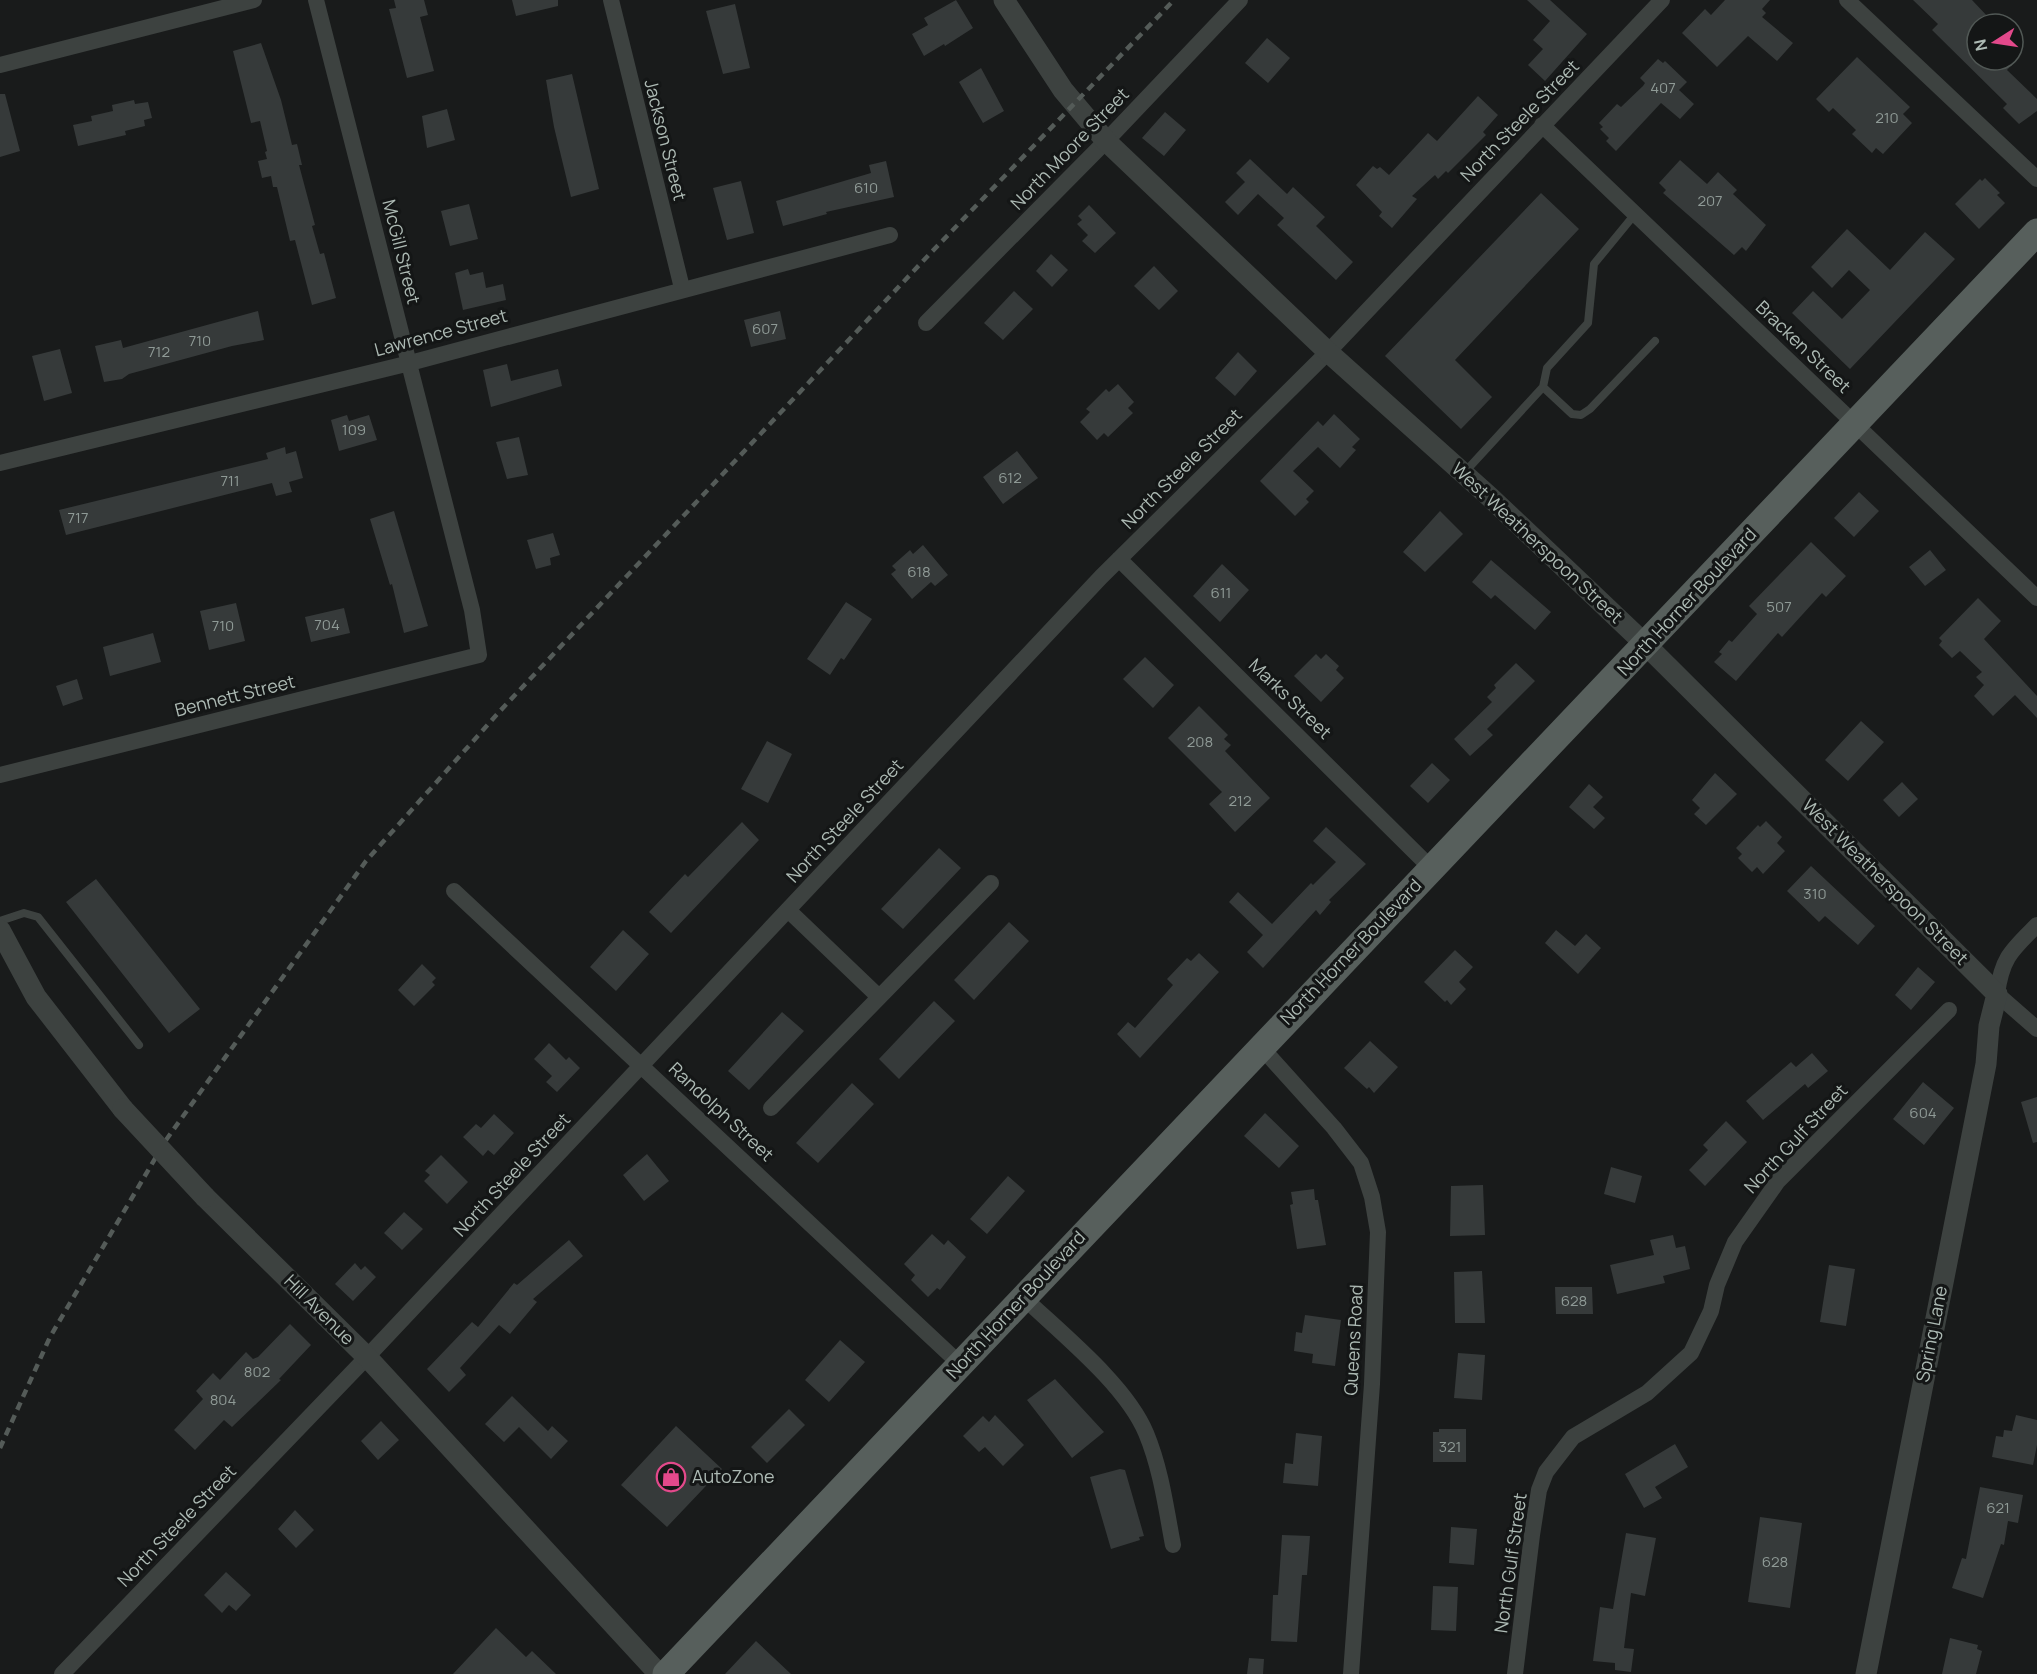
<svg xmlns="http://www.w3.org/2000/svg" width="2037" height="1674" font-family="Manrope,sans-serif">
<rect width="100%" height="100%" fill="#191b1b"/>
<path fill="#363a3a" d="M394,0H424L428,15L420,17L434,71L407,78L389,9L396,8Z
M512,0H558V6L516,16Z
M956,0L973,28L945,46L944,44L924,56L912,34L928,25L924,18Z
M1527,0H1550L1587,34L1545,81L1528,65L1543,49L1533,40L1550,21Z
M1725,0H1770L1762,9L1766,13L1762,17L1793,43L1777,61L1748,36L1717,67L1682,33L1705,9L1711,15Z
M1913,0H1972L1989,18L1983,24H1977V60H2016L2007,70L2037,99V111L2019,124L2003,108L2007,104L1932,30L1938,24Z
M735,4L750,68L723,74L706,11Z
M1267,38L1290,58L1268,83L1245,63Z
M261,43L281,100L292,145L297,144L302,165H299L315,225L312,226L320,254L324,253L336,298L312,305L295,240L290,241L277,187H273L271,176L262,178L258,161L267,159L265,152L267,151L260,121L251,123L233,51Z
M1857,57L1910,107L1903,114L1912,123L1883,154L1876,148L1872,153L1852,134L1856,130L1833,108L1829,112L1816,99Z
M1658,59L1663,63L1665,61L1687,82L1679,90L1694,104L1680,119L1661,103L1616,151L1606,141L1609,138L1600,129L1603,127L1599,123L1617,104L1621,107L1643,86L1645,83L1640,78Z
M981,68L1004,111L983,123L959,82Z
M572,74L599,189L571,197L554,127L546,80Z
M0,94H5L20,151L0,157Z
M1478,96L1498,115L1483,132L1486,135L1448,173L1446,171L1438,179L1435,175L1412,196L1417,199L1392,228L1379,216L1382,212L1356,185L1373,166L1377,169L1380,167L1389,175L1428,133L1437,141Z
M134,100L135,104L148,102L152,118L144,120L145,126L125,131L126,135L78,146L73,125L92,121L91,116L113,111L112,105Z
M447,109L455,140L427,148L422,116Z
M1165,112L1186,130L1164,156L1142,138Z
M1250,159L1287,194L1293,187L1325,217L1316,226L1353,262L1336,280L1277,225L1284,218L1258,194L1238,215L1225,202L1245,182L1236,173Z
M1680,160L1707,184L1718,172L1737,190L1733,194L1766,225L1746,251L1742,247L1734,255L1663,193L1666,190L1659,183Z
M886,161L894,197L826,212L827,214L783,226L776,201L871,173L869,165Z
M1985,178L2000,193L1997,195L2005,203L1979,229L1955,204L1980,179L1982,181Z
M741,181L754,233L727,240L713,188Z
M1541,193L1579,229L1455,360L1492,397L1461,429L1385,356Z
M469,204L478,239L450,246L441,211Z
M1089,205L1116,233L1095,253L1082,241L1088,235L1077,224L1082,220L1078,216Z
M1847,229L1890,270L1925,232L1955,259L1850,369L1792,313L1813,291L1842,319L1870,290L1849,270L1832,288L1811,267Z
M1051,254L1068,270L1052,287L1036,271Z
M1154,266L1178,291L1159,310L1134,286Z
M468,269L470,275L483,272L486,288L503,284L506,300L463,310L455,273Z
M1014,291L1033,309L1003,340L984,323Z
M258,311L264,340L232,346L129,374L122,379L104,382L95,346L121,340L123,348Z
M780,311L786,339L751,347L744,320Z
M60,349L72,393L44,401L32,356Z
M1238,352L1257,371L1235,396L1215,378Z
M507,364L511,381L558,369L562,386L491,407L483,370Z
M1118,384L1134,402L1128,408L1133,413L1108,437L1104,433L1097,440L1080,422L1090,412L1086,409L1106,389L1109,392Z
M1334,414L1360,439L1352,447L1356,450L1340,468L1318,447L1293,471L1314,491L1306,499L1309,502L1295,516L1260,481L1318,421L1323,426Z
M347,415L349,421L369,415L377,440L339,451L331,420Z
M519,437L528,475L507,479L496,442Z
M285,447L286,454L296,451L303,478L289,482L292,492L276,496L272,483L66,535L59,510L268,459L266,453Z
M1017,451L1038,478L1003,504L983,477Z
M1859,492L1879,511L1854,537L1834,518Z
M394,511L428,626L404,633L392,584L390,585L370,519Z
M1440,511L1463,534L1425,572L1403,552Z
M553,533L560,555L550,558L551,565L536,569L527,540Z
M1811,542L1846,576L1826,597L1822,593L1782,637L1778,633L1736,681L1714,662L1722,654L1719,652L1729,640L1732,642L1757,614L1749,606Z
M923,545L948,575L935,586L931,582L912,599L891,574L896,570L892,566L910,550L913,554Z
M1930,550L1946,570L1925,586L1909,567Z
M1491,560L1551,612L1535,630L1495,595L1491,599L1472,582Z
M1222,564L1249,590L1220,622L1193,596Z
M1978,598L2001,621L1984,639L2037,696V718L2015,695L1993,716L1974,696L1984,685L1976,677L1982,672L1960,651L1952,658L1939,645L1942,641L1939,638Z
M846,602L872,619L844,660L841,658L830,675L807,659Z
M236,603L245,641L209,650L200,611Z
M344,608L350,633L311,642L305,617Z
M153,633L161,662L110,676L103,647Z
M1316,654L1321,659L1326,654L1339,666L1336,670L1344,678L1321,702L1294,676Z
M1145,657L1174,685L1153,708L1123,679Z
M1516,663L1535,681L1487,729L1493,735L1470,756L1454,739L1492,702L1487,697L1496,688L1494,685Z
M77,679L83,699L63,706L56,686Z
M1199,706L1228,735L1224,739L1231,745L1225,751L1270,798L1235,832L1209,804L1222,792L1168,738Z
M1861,721L1884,742L1848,781L1825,760Z
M767,741L792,754L768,803L741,789Z
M1432,763L1450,780L1428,803L1410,786Z
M1715,773L1737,794L1706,825L1694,814L1700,808L1692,800Z
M1902,782L1918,799L1899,817L1883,800Z
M1589,784L1603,797L1593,807L1605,818L1594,829L1569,807Z
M1766,821L1782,837L1777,843L1785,851L1763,874L1757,867L1752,872L1738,858L1742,854L1736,848L1758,825L1760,827Z
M742,822L759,840L671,933L649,912L685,874L688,877Z
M1326,827L1366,864L1329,900L1331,902L1320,915L1316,910L1263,968L1247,952L1263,935L1229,902L1238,892L1272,924L1311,883L1313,885L1336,862L1313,841Z
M939,848L961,868L903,929L881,909Z
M1811,866L1875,926L1858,945L1825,916L1819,922L1787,891Z
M96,879L200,1009L169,1033L66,902Z
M1009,922L1029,941L974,1000L954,980Z
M623,930L649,954L616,991L590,967Z
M1556,930L1575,946L1586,934L1601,948L1578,974L1545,943Z
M1455,950L1473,967L1459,982L1466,989L1451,1005L1447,1000L1445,1002L1424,982Z
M1199,953L1219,972L1140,1058L1117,1034L1128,1022L1135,1028L1173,985L1167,979L1187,958L1191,961Z
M422,964L436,978L432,982L435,985L414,1006L398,990Z
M1918,967L1935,982L1911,1010L1895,995Z
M934,1001L955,1021L899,1079L879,1059Z
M782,1012L804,1031L749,1090L728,1071Z
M1370,1041L1398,1067L1374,1093L1369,1087L1367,1089L1344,1068Z
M549,1043L566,1060L569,1057L580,1068L557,1092L546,1082L552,1076L534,1059Z
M1812,1053L1828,1071L1808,1088L1805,1084L1763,1120L1746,1101L1791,1062L1796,1067Z
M1923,1082L1954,1108L1924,1145L1893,1119Z
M852,1083L874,1104L818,1163L796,1143Z
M2037,1097V1142L2033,1143L2021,1102Z
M1265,1113L1299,1146L1279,1168L1244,1136Z
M494,1114L514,1133L494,1155L488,1150L483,1156L463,1137L476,1124L481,1128Z
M1726,1121L1747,1142L1705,1186L1689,1170L1708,1150L1703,1145Z
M647,1154L669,1181L644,1201L623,1175Z
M441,1155L468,1182L447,1204L424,1181L430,1175L425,1171Z
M1611,1167L1642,1176L1635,1203L1604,1194Z
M1008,1176L1025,1191L987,1234L970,1219Z
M1483,1185L1485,1235L1450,1236L1451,1186Z
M1314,1189L1315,1200H1318L1326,1245L1297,1249L1290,1205L1293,1204L1291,1192Z
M404,1212L423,1229L402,1250L384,1233Z
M932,1234L944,1245L948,1240L966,1257L940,1290L937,1288L928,1297L911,1280L915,1275L904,1264Z
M1673,1235L1676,1248L1685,1246L1690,1269L1663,1276L1665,1283L1617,1294L1610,1265L1654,1255L1650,1240Z
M569,1240L583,1256L533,1299L537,1302L510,1334L499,1325L460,1368L466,1375L449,1392L427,1369L472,1322L478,1327L514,1283L517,1285Z
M355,1263L361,1270L365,1266L376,1277L353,1301L335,1284Z
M1829,1265L1855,1269L1846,1326L1820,1322Z
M1482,1271L1485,1323H1455L1454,1272Z
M1555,1287H1592L1593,1314H1556Z
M1305,1315L1341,1320L1335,1366L1312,1363L1313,1354L1294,1351L1296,1332L1302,1333Z
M290,1324L311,1345L279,1379L281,1380L232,1427L224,1420L195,1450L174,1430L203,1399L196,1391L213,1373L220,1380L246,1352L253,1359L258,1357Z
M840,1340L865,1362L829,1402L805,1380Z
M1458,1353L1485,1355L1482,1400L1454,1398Z
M1055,1379L1104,1432L1072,1458L1027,1400Z
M512,1396L548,1431L552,1426L568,1441L551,1459L519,1427L504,1442L485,1424Z
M789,1409L805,1425L767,1463L751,1447Z
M995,1415L1024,1445L1003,1466L985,1447L979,1452L963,1436L983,1416L989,1422Z
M2016,1415L2037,1420V1445L2033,1465L1992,1457L1996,1436L2003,1437L2004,1430L2012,1431Z
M381,1421L399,1440L378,1460L361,1441Z
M676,1426L722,1469L667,1527L621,1485Z
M1439,1429H1466V1462H1433V1432H1439Z
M1296,1433L1322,1436L1318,1486L1283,1483L1285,1463L1293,1464Z
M1675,1444L1688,1467L1655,1487L1662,1498L1644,1508L1625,1474Z
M1120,1469L1125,1470L1144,1536L1139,1537L1140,1540L1111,1549L1090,1477Z
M1980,1487L2023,1495L2018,1523L2008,1521L2004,1545L2001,1544L1983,1598L1952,1588L1962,1558L1966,1559Z
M295,1510L314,1530L296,1548L278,1529Z
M1760,1517L1802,1523L1790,1608L1748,1602Z
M1451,1527L1477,1529L1474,1565L1449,1563Z
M1626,1533L1656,1538L1645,1596L1631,1593L1624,1648L1634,1649L1631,1672L1615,1670V1663L1593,1661L1600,1607L1613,1609Z
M1282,1535L1310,1536L1307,1575H1302L1297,1642L1271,1641L1273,1595H1278Z
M226,1572L251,1595L236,1611L229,1605L222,1613L204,1595Z
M1433,1586L1458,1587L1456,1631L1431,1630Z
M496,1628L526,1657L532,1651L556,1674H453Z
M1950,1638L1978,1645L1977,1649L1982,1651L1976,1674H1942Z
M756,1641L791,1674H725Z
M1249,1658L1264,1659L1263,1674H1247Z"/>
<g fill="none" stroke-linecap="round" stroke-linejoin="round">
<path stroke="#3d4240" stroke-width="8" d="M1635,214L1594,264L1588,323L1547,368L1543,387L1572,414L1581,415L1590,409L1655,341
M1464,473L1543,387
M0,921L24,913L38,917L139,1045"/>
<path stroke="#3d4240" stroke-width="16" d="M611,0L682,288
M1847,0L2037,179
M0,65L254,0
M1542,125L2037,598
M926,323L1106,141L1240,0
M0,463L410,363L890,235
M1119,559L1431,868
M0,775L479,655L472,610L316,0
M454,891L960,1364
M788,910L879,997
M2037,925C2012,950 2002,957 1997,994L2037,1029
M1261,1047L1334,1128L1361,1163L1372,1197L1378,1232L1372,1384L1351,1674
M771,1108L991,883
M1023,1297C1062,1334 1126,1385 1146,1433C1161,1469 1166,1508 1173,1545
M62,1674L367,1357L1101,577L1328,352L1662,0
M1515,1674L1532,1535L1539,1490L1546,1472L1573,1437L1647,1393L1691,1353L1711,1311L1717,1285L1735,1242L1778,1181L1949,1010"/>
<path stroke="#3d4240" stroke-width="21" d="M1004,0L1063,90L1106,141L1328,352L1491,498L1646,645L1997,994L1989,1026L1986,1064L1866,1674
M0,930L36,997L123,1109
M205,1197L367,1357L659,1674"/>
<path stroke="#575f5c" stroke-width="27" d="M666,1674L2037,232"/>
<path stroke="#545b58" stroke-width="4.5" stroke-dasharray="8 6" stroke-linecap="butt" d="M0,1448L50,1337L166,1140L366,861L500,711L923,261L1174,0"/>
<path stroke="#3d4240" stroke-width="21" d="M123,1109L205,1197"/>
</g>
<defs>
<g id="shop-ring" transform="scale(1.5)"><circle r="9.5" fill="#141616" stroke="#e3498b" stroke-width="1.5"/><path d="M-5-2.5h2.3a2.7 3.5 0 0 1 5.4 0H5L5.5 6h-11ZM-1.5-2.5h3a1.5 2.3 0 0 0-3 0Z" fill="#e3498b"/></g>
</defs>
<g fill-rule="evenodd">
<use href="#shop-ring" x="671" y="1477"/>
</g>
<g text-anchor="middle" stroke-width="6" stroke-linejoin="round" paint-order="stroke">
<g font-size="15" fill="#8f9a96">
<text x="1663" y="93">407</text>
<text x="1887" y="123">210</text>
<text x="866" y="193">610</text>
<text x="1710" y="206">207</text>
<text x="765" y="334">607</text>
<text x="200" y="346">710</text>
<text x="159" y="357">712</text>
<text x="354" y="435">109</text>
<text x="1010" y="483">612</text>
<text x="230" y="486">711</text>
<text x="78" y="523">717</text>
<text x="919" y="577">618</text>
<text x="1221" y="598">611</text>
<text x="1779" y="612">507</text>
<text x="327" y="630">704</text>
<text x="223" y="631">710</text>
<text x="1200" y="747">208</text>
<text x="1240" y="806">212</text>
<text x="1815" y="899">310</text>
<text x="1923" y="1118">604</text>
<text x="1574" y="1306">628</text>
<text x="257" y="1377">802</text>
<text x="223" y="1405">804</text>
<text x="1450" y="1452">321</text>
<text x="1998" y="1513">621</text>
<text x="1775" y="1567">628</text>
</g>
<g font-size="18" fill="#adbab4" stroke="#141616">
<text transform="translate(1520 121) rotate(-46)" y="6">North Steele Street</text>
<text transform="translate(665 140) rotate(76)" y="6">Jackson Street</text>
<text transform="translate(1070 149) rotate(-46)" y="6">North Moore Street</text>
<text transform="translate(401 252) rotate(76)" y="6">McGill Street</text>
<text transform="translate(441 333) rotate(-15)" y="6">Lawrence Street</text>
<text transform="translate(1803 347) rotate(44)" y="6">Bracken Street</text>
<text transform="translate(1182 469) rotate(-45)" y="6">North Steele Street</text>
<text transform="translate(1537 543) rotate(43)" y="6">West Weatherspoon Street</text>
<text transform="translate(1687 602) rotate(-47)" y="6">North Horner Boulevard</text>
<text transform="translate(235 696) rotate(-14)" y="6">Bennett Street</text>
<text transform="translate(1290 699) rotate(44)" y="6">Marks Street</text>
<text transform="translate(845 821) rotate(-47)" y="6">North Steele Street</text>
<text transform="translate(1885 882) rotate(45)" y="6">West Weatherspoon Street</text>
<text transform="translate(1351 952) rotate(-46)" y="6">North Horner Boulevard</text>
<text transform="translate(721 1112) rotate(43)" y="6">Randolph Street</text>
<text transform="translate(1796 1139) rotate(-47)" y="6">North Gulf Street</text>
<text transform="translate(512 1175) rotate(-47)" y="6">North Steele Street</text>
<text transform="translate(1016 1305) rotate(-47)" y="6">North Horner Boulevard</text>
<text transform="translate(319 1310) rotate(45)" y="6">Hill Avenue</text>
<text transform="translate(1932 1334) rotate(-79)" y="6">Spring Lane</text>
<text transform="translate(1354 1340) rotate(-87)" y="6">Queens Road</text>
<text transform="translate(177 1526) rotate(-46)" y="6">North Steele Street</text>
<text transform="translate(1511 1563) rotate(-82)" y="6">North Gulf Street</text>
</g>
<g font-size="18" fill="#adbab4" stroke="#141616" text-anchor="start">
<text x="692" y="1483">AutoZone</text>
</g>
</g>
<g transform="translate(1995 42) rotate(258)"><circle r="28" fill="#141616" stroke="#515855" stroke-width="1.5"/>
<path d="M0-4.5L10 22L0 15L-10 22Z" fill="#e3498b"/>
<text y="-9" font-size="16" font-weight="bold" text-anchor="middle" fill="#adbab4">N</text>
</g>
</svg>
